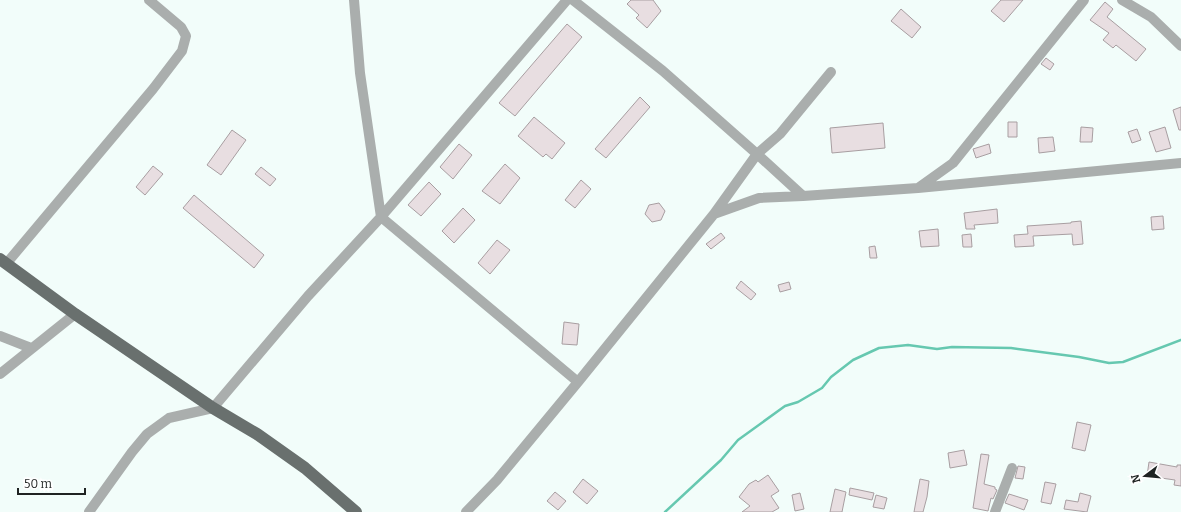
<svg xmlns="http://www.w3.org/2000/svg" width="1181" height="512" font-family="Bitter,serif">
<rect width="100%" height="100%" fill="#f2fdfa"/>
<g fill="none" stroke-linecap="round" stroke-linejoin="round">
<path stroke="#66c8b0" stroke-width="2.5" d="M665,512L721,460L738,440L785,406L798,402L822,388L831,377L853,360L879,348L908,345L937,349L952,347L1011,348L1079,357L1109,363L1123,362L1181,340"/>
</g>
<path fill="#e8dee1" stroke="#a89ea1" d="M631,0H653L661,11L647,28L636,18L639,15L627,4Z
M1001,0H1023L1004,22L991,11Z
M1105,2L1113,9L1107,17L1146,49L1136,61L1116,45L1113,48L1103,40L1109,33L1090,20Z
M901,9L921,27L912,38L891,21Z
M567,24L582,37L515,116L499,103Z
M1046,58L1054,64L1050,70L1041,64Z
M640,97L650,107L606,158L595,149Z
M1181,107V130H1179L1173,110Z
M534,117L565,143L552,159L546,154L543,157L518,136Z
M1008,122H1017V137H1008Z
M883,123L885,148L832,153L830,128Z
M1081,127L1093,128L1092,142H1080Z
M1165,127L1171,148L1156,152L1149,132Z
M1137,129L1141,140L1132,143L1128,132Z
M232,130L246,140L221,175L207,165Z
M1053,137L1055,151L1039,153L1038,138Z
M459,144L472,155L453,179L440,167Z
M989,144L991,153L976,158L973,149Z
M505,164L520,178L500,204L482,191Z
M153,166L163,174L145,195L136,187Z
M261,167L276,179L270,186L255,174Z
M581,180L591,189L575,208L565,200Z
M429,182L441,194L421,216L408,205Z
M194,195L264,255L254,268L183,208Z
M659,203L665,211L661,220L652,222L645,214L649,205Z
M463,208L475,220L454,243L442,231Z
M997,209L998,223L974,225L975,229H966L964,213Z
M1163,216L1164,229L1152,230L1151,217Z
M1081,221L1083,244L1073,245L1072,234L1033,236L1034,246L1015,247L1014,235L1028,234L1027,226L1071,223V222Z
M938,229L939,246L921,247L919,231Z
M721,233L725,238L711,249L706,244Z
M971,234L972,247H963L962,235Z
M497,240L510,250L490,274L478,263Z
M875,246L877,258H870L869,247Z
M741,281L756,294L751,300L736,288Z
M789,282L791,289L780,292L778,285Z
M564,322L579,324L577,345L562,344Z
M1077,422L1091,425L1085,451L1072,448Z
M964,450L967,465L950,468L948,453Z
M981,454L989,455L984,484L995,487V489L997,490L993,499L991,498L988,511L973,508Z
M1149,462L1177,467V465H1181V486L1174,485L1175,480L1147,476Z
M1018,466L1025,467L1023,479L1015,478Z
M768,475L779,491L771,496L779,508L772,512H742L750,506L739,497L749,484L756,480L758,482Z
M583,479L598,491L587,504L573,492Z
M920,479L929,481L927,497L923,512H914Z
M1045,482L1056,484L1051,504L1041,502Z
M850,488L874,493L872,500L849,495Z
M835,489L846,492L842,512H830Z
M555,492L566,501L558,510L547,501Z
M800,493L804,509L795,511L792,495Z
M1080,493L1091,496L1087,512L1064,509L1066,500L1078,502Z
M1009,494L1028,500L1024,510L1005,503Z
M876,495L887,498L884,509L873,507Z"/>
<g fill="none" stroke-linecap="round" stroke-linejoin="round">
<path stroke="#aaaead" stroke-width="10" d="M354,0L360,73L381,217L578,382
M573,0L663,71L757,154L803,196L918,188L1181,163
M1122,0L1151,17L1181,46
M918,188L953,163L1084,0
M714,214L759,198L803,196
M6,264L153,89L182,51L186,36L181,27L149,0
M0,336L31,348
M0,374L75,314
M89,512L132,452L147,434L169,418L213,408L308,296L381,217L567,0
M466,512L497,480L578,382L714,214L757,154L780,134L831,72
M995,512L1012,468"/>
<path stroke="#69706e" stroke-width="12" d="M0,259L75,314L213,408L257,434L305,468L356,512"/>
</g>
<g transform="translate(1145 476) rotate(254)" stroke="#ffffff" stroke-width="3" paint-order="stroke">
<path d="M0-3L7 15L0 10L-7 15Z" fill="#1f2322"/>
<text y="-6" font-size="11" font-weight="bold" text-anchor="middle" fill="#1f2322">N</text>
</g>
<path d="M18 488v6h67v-6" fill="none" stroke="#1f2322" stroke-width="2"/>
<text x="24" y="488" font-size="12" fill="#1f2322" stroke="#ffffff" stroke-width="3" paint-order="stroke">50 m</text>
</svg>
